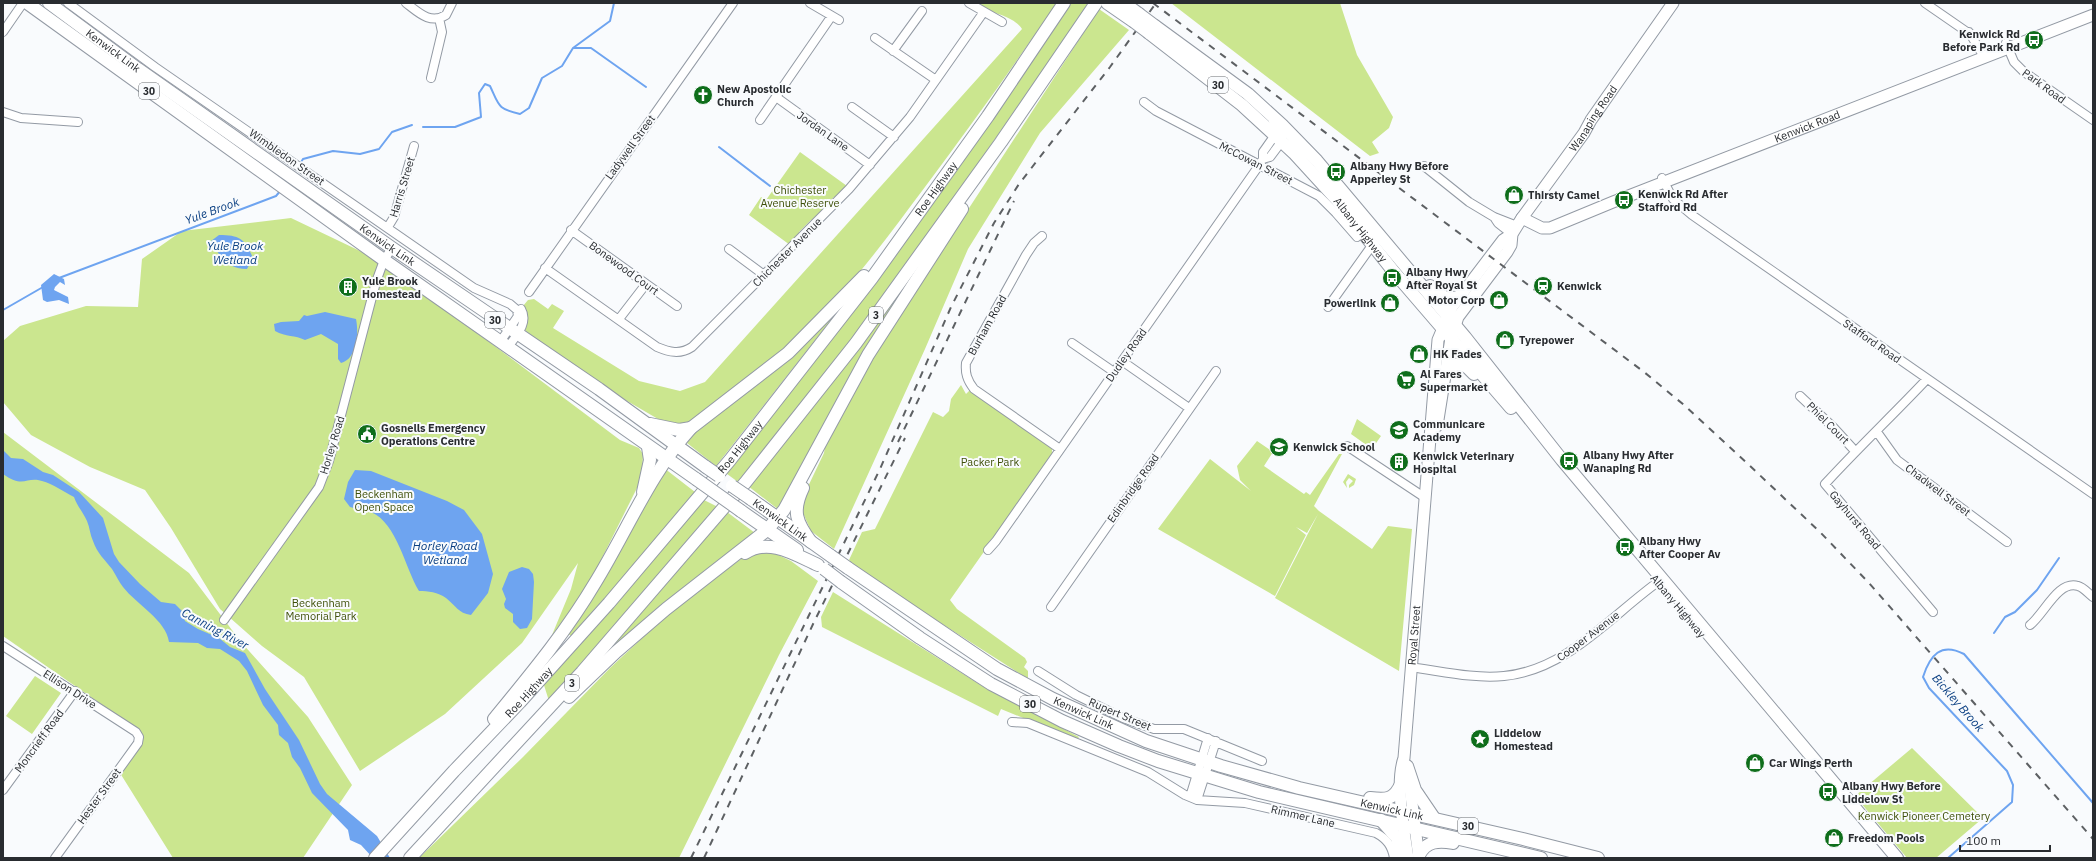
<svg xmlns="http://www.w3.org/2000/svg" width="2096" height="861" font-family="'IBM Plex Sans',sans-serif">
<rect width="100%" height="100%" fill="#f9fbfd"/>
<path fill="#cbe68f" d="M975,3H1057C1014,65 970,127 925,187C886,239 848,292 800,335C763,368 723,398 683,427L658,419L586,377L528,335L524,328L523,306L528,300L534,299L548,309L552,304L564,311L553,328L639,381L680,391L705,382L1022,29C1012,14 989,14 975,3Z
M1070,3H1089L937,223L865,322L738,482L723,471L1039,49Z
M1171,3H1340L1357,55L1393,117L1389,128L1372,142L1379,153L1370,156Z
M1099,9L1129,30L1040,133L968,249L925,349L834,549L811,531L803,513H801L803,497L824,453L825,446L864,369Z
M800,152L847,186L838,197H834L823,208V211L814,220H811L799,232V236L790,245L749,215L761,197L766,200Z
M291,218L381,261L620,440L639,448L643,454L642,478L586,590L552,635L571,589L578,563L522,643L445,714L360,771L304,677L262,646L220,609L171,528L145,490L90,467L31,435L3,402V341L20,326L86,306L138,307L142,259L182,231Z
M915,274L779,510L748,486L808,413Z
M845,302L716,466L687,443L688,439Z
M961,385L966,394L970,390L1052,447V455L950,600L957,609L1025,658L1027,662L1024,667L1028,671V679L850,565L851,562L849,560L862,532L875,529L933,412L943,417L949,411L951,399Z
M1357,419L1381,436L1372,449L1351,434Z
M3,432L189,573L241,642L308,717L352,785L303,858H173L120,773L143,740L137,729L3,636Z
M1257,441L1273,452L1264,466L1304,494L1306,492L1310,495L1339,454H1342L1314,506L1319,511L1372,549L1388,526L1412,529L1399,671L1275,598L1318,514L1307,533L1296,527L1306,535L1275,596L1158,529L1210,459L1251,491L1240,480L1237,466Z
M664,468L695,492L635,564L571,636L566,632Z
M1348,474L1356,479L1354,485L1349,488V485L1353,481L1349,478L1346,482L1347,488L1343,482Z
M702,499L718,507L549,701L543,682Z
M727,512L755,533L612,650L610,648Z
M772,552L791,561L818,581L779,655L679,858H419L523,757L610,668L682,601L744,557L752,553Z
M833,592L987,689L1079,737L1077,740L1001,709L998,716L822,627L821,617Z
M35,676L61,693L32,734L6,716Z
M1912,748L1983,818L1936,858H1907L1855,796Z"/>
<path fill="#6ea4f0" d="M219,235C240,235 245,239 253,258L247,269C228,269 220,257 211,241Z
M54,274L64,279L65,285L60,282L55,287L54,290L68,297L69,304L59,300L47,302L43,300L41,285Z
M325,312L356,319C359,333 357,359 341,363L338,359V344L321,334L305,340C295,335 286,337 275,331L274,324L281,322L299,321L304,315L307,316Z
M3,450L11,458L23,459L43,472L53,475L79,492L103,518L114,554L119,562L140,584L161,602L175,604L182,611L185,621L198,629L219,638L230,647L245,653L265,689L299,740L320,784L327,794L377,836L390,858H373L361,845L350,840L348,830L312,793L300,768L292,757L288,743L279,735L278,725L263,705L247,671L239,661L220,649L207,648L198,643L169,642C166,620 137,605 123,587C119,582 116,575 112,569C105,560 97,553 93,541C90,535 90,528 87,521C83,512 77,506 74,497C64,492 53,484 42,481C26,476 24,489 3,474Z
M355,470L371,471L447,501L464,510L482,534L493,574L488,593L471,615C458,613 456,606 446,598C438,592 428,591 419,591C405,568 397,523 371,512C365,509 357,509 350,507L344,499L348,482Z
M522,567L529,569L533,574L534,582L532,619L527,628L520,629L513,622V614L505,608L504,604L506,599L502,589L509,572Z"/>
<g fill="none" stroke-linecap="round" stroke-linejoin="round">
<path stroke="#6ea4f0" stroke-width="2" d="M573,48H591L646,87
M423,127H455L481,117L479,93L485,84L490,86C499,105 497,109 520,114L529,108L542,78L562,66L573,48L610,21L614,3
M719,147L770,186
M300,164L303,159L333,151L360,154L379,149L392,132L412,125
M59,278L276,196L281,190
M3,310L43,287
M1994,633L2005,617L2015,612L2037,590L2059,558
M1948,858L2012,802L2013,785L2007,771L1929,688L1923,677C1930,655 1941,642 1964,654L2093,803"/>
<g stroke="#939aa4" stroke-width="10">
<path id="minor" d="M68,3L155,67L474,288L510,304L517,310L518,316L500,342
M406,3C418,12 430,25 446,15L452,3
M810,3L839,20
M969,3L1002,22
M1925,3L1967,32H1969L1984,57
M3,32L23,3
M875,38L936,80
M2006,43L2014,62L2024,72L2093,120
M893,51L922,11
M431,78L442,32L439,18
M776,97L870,165
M1144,102L1156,111L1319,196L1336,213L1357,237
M852,107L894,137
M3,112L21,118L78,122
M760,120L831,17
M1263,159V152L1275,135H1278
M1424,166L1469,202L1494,217L1517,226
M1662,178L1673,199L1692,215L2093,494
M1494,217L1498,223L1512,234
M388,227L394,217L414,146
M571,230L677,306
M1042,236L1034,243L1026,255L966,363C965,373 967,380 974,389L1060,449
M729,249L764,275
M545,268L657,347C669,352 680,355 692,347L849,189L910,117L983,13
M529,292L733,3
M1328,307L1373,244
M619,319L646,284
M1072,343L1114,372
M508,347C516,336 529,323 521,309
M1122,361L1189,408
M1927,379C1893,415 1858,448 1825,484L1933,612
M1800,396L1833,427L1855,451
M1877,432L1897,460L2007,542
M1347,446L1424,497
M988,550L996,541L1260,164L1263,159L1270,157L1282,141V135L1273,121
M1051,607L1216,371
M224,620L319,487L329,461L376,282L384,260L392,248
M2030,625C2045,613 2058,580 2078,586C2083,587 2089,594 2093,597
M3,646L136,732L139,737L138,743L55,858
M1410,667C1441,671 1473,679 1504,676C1568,670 1612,614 1662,579
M1038,671L1076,695L1123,718L1154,729H1184L1262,761
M1012,722L1028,723L1148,772L1185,795L1197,800L1245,803L1376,833C1387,839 1392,846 1394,858
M3,790L75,691
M1190,797L1208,738
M1197,800L1216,741"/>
</g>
<g stroke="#939aa4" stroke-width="13">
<g id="major">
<path id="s1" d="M1522,218L1542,228H1550L1613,202L2093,15"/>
<path id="s2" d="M1437,426L1451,338L1458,317L1507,252L1511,245L1512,234L1522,218L1584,133L1591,120L1673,3"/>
<path d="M1409,780L1419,858"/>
<path id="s3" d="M1408,858C1404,831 1395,784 1404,758L1438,340L1452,307L1503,240L1512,234"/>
</g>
</g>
<g stroke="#939aa4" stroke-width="14">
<g id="highway">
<path d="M27,3L384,260L696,479"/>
<path id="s4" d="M49,3L138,69L392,248L599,389L706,467"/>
<path d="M1107,3L1133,21"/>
<path d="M1124,3L1139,14"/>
<path d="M1155,26L1248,94L1282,125L1317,161L1465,337L1562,460L1897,858"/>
<path id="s5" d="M1149,33L1242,105L1294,153L1337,200L1394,272L1511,408"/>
<path d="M1430,286C1439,296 1447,301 1460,296"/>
<path d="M1445,375L1452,366L1459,364L1467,367L1474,374"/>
<path d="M650,424L679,430L691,428"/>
<path d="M803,488C792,511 796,522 811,542"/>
<path d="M643,492L650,460L648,447"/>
<path id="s6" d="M751,499L831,556"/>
<path d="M741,511L797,550"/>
<path d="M745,553C769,537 796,555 818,565"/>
<path id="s7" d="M848,568L997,669L1053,699L1146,741L1221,766L1299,788L1523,839L1598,858"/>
<path d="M841,582L920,638L991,684L1062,721L1119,746L1158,761L1259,792L1541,858"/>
<path d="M569,697L616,652L666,609L767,530L784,510L868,355L962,209"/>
<path d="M494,719C530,675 566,632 595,583C627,531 650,473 691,428L788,353L864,276"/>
<path d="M1407,766L1415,790L1434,818"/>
<path d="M1370,798C1386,800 1394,800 1401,784"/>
<path d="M1381,820L1397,838L1401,858"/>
<path d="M1419,855C1426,841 1439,840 1453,843"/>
<path id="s8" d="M375,858L454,771L520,702L609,603L730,460L872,278L988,116L1064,3"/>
<path d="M410,858L582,672L745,483L856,343L1001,142L1096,3"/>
</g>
</g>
<use href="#minor" stroke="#fff" stroke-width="8"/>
<use href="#major" stroke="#fff" stroke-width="11"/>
<use href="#highway" stroke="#fff" stroke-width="12"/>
<path stroke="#5d6063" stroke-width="2" stroke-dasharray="7 7" stroke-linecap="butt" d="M1153,3L1644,372L1684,405L1748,464L1821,533L1869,583L2093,839
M898,442L1014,201
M691,858L880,469L951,307L994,223L1019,184L1110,67L1156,3
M704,858L814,622L905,438"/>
<g stroke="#939aa4" stroke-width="14" stroke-linecap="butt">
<path id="highway-bridge" d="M1139,14L1155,26
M1133,21L1149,33
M706,467L719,476
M696,479L741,511
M732,486L751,499
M831,556L848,568
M824,569L841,582"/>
</g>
<use href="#highway-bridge" stroke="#fff" stroke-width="12"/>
</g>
<defs>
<g id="bus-disc" transform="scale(1)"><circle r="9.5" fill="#0f6e1b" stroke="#f9fbfd"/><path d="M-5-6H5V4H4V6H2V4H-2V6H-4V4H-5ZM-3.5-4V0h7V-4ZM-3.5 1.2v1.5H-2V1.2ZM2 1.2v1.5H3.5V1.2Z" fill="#fff"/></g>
<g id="church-disc" transform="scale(1)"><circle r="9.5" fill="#0f6e1b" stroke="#f9fbfd"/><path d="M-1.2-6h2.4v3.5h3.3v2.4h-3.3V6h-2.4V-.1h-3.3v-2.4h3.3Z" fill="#fff"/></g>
<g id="shop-disc" transform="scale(1)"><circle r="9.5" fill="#0f6e1b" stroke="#f9fbfd"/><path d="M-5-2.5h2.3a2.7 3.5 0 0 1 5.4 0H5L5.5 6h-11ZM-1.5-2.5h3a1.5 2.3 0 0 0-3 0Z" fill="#fff"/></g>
<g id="station-disc" transform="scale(1)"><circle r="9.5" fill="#0f6e1b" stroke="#f9fbfd"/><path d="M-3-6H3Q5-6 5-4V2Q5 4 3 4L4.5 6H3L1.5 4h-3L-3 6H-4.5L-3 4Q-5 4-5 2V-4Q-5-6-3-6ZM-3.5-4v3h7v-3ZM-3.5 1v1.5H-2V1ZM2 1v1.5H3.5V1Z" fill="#fff"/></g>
<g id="building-disc" transform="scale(1)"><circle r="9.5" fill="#0f6e1b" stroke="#f9fbfd"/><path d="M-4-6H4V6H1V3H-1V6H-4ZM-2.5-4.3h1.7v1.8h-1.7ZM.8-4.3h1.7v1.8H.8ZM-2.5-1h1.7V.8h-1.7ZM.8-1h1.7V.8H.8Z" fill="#fff"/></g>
<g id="supermarket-disc" transform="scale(1)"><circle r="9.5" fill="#0f6e1b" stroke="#f9fbfd"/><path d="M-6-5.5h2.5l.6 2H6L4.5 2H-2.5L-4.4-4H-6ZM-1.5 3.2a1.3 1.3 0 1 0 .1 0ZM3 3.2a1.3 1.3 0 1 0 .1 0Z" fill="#fff"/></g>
<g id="school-disc" transform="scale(1)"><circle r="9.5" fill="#0f6e1b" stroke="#f9fbfd"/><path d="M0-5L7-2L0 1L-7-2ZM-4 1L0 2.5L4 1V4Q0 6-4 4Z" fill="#fff"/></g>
<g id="civic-disc" transform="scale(1)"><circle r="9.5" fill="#0f6e1b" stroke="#f9fbfd"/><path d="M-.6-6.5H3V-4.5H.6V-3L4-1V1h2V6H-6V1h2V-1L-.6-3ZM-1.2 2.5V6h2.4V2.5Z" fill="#fff"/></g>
<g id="sight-disc" transform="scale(1)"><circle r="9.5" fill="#0f6e1b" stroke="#f9fbfd"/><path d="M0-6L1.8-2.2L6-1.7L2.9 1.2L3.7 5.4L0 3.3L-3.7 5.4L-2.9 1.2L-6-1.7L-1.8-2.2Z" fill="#fff"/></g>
</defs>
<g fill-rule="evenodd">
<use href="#bus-disc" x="2034" y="40"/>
<use href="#church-disc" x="703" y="95"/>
<use href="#bus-disc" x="1336" y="172"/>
<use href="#shop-disc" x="1514" y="195"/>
<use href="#bus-disc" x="1624" y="200"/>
<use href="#bus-disc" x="1392" y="278"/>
<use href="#station-disc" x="1543" y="286"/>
<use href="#building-disc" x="348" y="287"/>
<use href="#shop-disc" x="1499" y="300"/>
<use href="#shop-disc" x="1390" y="303"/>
<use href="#shop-disc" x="1505" y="340"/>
<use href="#shop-disc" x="1419" y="354"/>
<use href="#supermarket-disc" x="1406" y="380"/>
<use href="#school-disc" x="1399" y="430"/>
<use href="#civic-disc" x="367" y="434"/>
<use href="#school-disc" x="1279" y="447"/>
<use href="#bus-disc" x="1569" y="461"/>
<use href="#building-disc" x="1399" y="462"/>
<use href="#bus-disc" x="1625" y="547"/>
<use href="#sight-disc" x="1480" y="739"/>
<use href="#shop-disc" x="1755" y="763"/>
<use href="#bus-disc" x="1828" y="792"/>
<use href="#shop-disc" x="1834" y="838"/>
</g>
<g text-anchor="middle" stroke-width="4" stroke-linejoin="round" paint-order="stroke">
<g fill="#f9fbfd" stroke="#676a6e" stroke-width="1">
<rect x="1208" y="77" width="20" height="16" rx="3"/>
<rect x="139" y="83" width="20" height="16" rx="3"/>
<rect x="869" y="307" width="14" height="16" rx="3"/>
<rect x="485" y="312" width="20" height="16" rx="3"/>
<rect x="565" y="675" width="14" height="16" rx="3"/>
<rect x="1020" y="696" width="20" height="16" rx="3"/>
<rect x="1458" y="818" width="20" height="16" rx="3"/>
</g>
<g font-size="10" font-weight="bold" fill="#292c30">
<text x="1218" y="89">30</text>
<text x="149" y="95">30</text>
<text x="876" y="319">3</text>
<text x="495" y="324">30</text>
<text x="572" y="687">3</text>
<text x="1030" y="708">30</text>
<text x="1468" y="830">30</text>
</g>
<g font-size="11" font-weight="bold" fill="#292c30" stroke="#f9fbfd" text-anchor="start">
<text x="2020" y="38" text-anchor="end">Kenwick Rd<tspan x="2020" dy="13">Before Park Rd</tspan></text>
<text x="717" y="93">New Apostolic<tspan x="717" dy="13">Church</tspan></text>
<text x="1350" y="170">Albany Hwy Before<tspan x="1350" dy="13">Apperley St</tspan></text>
<text x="1638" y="198">Kenwick Rd After<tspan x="1638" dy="13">Stafford Rd</tspan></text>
<text x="1528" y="199">Thirsty Camel</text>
<text x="1406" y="276">Albany Hwy<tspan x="1406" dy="13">After Royal St</tspan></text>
<text x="362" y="285">Yule Brook<tspan x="362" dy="13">Homestead</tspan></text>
<text x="1557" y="290">Kenwick</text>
<text x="1485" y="304" text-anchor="end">Motor Corp</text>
<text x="1376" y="307" text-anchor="end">Powerlink</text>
<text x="1519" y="344">Tyrepower</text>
<text x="1433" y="358">HK Fades</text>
<text x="1420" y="378">Al Fares<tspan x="1420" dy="13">Supermarket</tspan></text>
<text x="1413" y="428">Communicare<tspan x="1413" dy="13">Academy</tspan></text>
<text x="381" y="432">Gosnells Emergency<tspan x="381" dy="13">Operations Centre</tspan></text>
<text x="1293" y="451">Kenwick School</text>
<text x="1583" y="459">Albany Hwy After<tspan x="1583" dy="13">Wanaping Rd</tspan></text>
<text x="1413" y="460">Kenwick Veterinary<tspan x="1413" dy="13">Hospital</tspan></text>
<text x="1639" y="545">Albany Hwy<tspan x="1639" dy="13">After Cooper Av</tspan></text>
<text x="1494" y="737">Liddelow<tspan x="1494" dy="13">Homestead</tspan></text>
<text x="1769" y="767">Car Wings Perth</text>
<text x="1842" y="790">Albany Hwy Before<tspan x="1842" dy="13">Liddelow St</tspan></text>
<text x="1848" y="842">Freedom Pools</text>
</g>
<g font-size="11" fill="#292c30" stroke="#f9fbfd">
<text dy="4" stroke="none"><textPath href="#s4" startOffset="80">Kenwick Link</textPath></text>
<text transform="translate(2044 86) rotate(36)" y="4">Park Road</text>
<text dy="4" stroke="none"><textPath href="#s2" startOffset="353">Wanaping Road</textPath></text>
<text dy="4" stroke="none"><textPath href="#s1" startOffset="307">Kenwick Road</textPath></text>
<text transform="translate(823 131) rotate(35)" y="4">Jordan Lane</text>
<text transform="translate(630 147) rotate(-54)" y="4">Ladywell Street</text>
<text transform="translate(287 157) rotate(35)" y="4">Wimbledon Street</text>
<text transform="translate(1256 163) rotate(27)" y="4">McCowan Street</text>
<text transform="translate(402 187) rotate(-73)" y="4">Harris Street</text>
<text dy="4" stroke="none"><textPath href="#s8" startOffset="874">Roe Highway</textPath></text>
<text dy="4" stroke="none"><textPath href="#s5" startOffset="290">Albany Highway</textPath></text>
<text dy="4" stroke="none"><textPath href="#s4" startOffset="416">Kenwick Link</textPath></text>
<text transform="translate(787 252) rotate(-45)" y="4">Chichester Avenue</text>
<text transform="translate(624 268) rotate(36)" y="4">Bonewood Court</text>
<text transform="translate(987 325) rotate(-61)" y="4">Burham Road</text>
<text transform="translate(1872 341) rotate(35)" y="4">Stafford Road</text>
<text transform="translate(1126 355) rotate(-55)" y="4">Dudley Road</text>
<text transform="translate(1828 423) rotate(45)" y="4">Phiel Court</text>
<text transform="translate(332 445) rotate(-73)" y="4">Horley Road</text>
<text dy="4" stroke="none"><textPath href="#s8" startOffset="550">Roe Highway</textPath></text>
<text transform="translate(1133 488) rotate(-55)" y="4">Edinbridge Road</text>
<text transform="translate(1938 490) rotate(37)" y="4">Chadwell Street</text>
<text dy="4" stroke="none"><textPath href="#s6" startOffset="36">Kenwick Link</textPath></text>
<text transform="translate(1855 520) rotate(50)" y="4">Gayhurst Road</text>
<text transform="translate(1678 606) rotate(50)" y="4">Albany Highway</text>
<text dy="4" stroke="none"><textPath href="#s3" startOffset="224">Royal Street</textPath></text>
<text transform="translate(1588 636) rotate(-37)" y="4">Cooper Avenue</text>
<text transform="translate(70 689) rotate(33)" y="4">Ellison Drive</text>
<text dy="4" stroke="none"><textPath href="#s8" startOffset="226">Roe Highway</textPath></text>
<text dy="4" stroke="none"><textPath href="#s7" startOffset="277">Kenwick Link</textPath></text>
<text transform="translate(1120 714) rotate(23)" y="4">Rupert Street</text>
<text transform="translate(39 741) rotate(-54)" y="4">Moncrieff Road</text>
<text transform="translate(99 796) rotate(-54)" y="4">Hester Street</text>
<text dy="4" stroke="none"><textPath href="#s7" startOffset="601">Kenwick Link</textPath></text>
<text transform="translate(1303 816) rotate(13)" y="4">Rimmer Lane</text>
</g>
<g font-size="11" fill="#3f5009" stroke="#f9fbfd">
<text x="800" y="194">Chichester<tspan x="800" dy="13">Avenue Reserve</tspan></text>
<text x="990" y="466">Packer Park</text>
<text x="384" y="498">Beckenham<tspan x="384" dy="13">Open Space</tspan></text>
<text x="321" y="607">Beckenham<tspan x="321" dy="13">Memorial Park</tspan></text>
<text x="1924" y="820">Kenwick Pioneer Cemetery</text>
</g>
<g font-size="12" font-style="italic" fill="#0a3f82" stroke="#f9fbfd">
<text transform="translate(212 211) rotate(-20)" y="4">Yule Brook</text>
<text x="235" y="250">Yule Brook<tspan x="235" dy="14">Wetland</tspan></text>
<text x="445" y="550">Horley Road<tspan x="445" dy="14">Wetland</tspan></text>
<text transform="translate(215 629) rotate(28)" y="4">Canning River</text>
<text transform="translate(1958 703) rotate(49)" y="4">Bickley Brook</text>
</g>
</g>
<rect width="2096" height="861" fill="none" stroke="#292c30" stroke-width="8"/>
<path d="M1960 845v6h90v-6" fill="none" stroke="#292c30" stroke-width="2"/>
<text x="1966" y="845" font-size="12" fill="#292c30" stroke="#f9fbfd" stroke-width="3" paint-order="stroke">100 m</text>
</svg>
